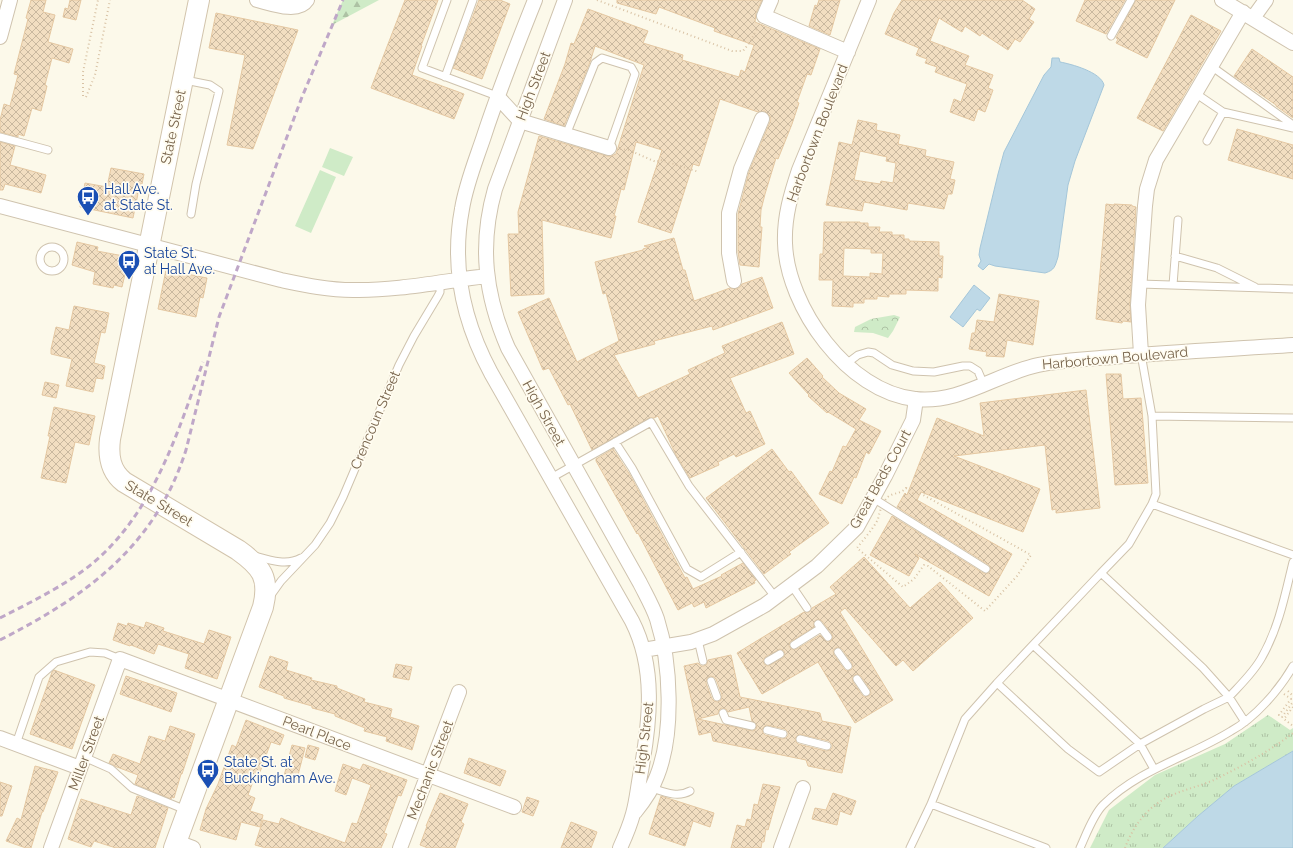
<svg xmlns="http://www.w3.org/2000/svg" width="1293" height="848" font-family="Raleway,sans-serif">
<defs>
<pattern id="grass-tufts" width="24" height="20" patternUnits="userSpaceOnUse"><rect width="24" height="20" fill="#cfebc7"/><path d="M3 7l-1-3M5 7V3M7 7l1-3M15 17l-1-3M17 17v-4M19 17l1-3" fill="none" stroke="#adc2a4"/></pattern>
<pattern id="forest-firs" width="22" height="20" patternUnits="userSpaceOnUse"><rect width="22" height="20" fill="#cfebc7"/><path d="M5 1l3.5 6h-7zM16 11l3.5 6h-7z" fill="#adc2a4"/></pattern>
<pattern id="park-crowns" width="20" height="18" patternUnits="userSpaceOnUse"><rect width="20" height="18" fill="#cfebc7"/><path d="M2 6a3 3 0 1 1 6 0M12 15a3 3 0 1 1 6 0" fill="none" stroke="#adc2a4"/></pattern>
<pattern id="building-cross-hatch" width="8" height="8" patternUnits="userSpaceOnUse"><rect width="8" height="8" fill="#f2dec1"/><path d="M0 0l8 8M0 8l8-8" fill="none" stroke="#c9b89f"/></pattern>
</defs>
<rect width="100%" height="100%" fill="#fcf9ea"/>
<path fill="url(#grass-tufts)" d="M1268,715L1290,730L1293,728V751L1234,786L1198,816L1163,848H1090L1109,810L1155,775L1225,744Z"/>
<path fill="url(#forest-firs)" d="M343,0H379L332,25Z"/>
<path fill="url(#park-crowns)" d="M894,315L900,317L893,331L888,338L873,333L854,332L855,327L871,319Z"/>
<path fill="#cfebc7" d="M330,148L353,157L344,176L322,167Z
M320,170L336,177L311,233L295,226Z"/>
<path fill="#bed9e7" stroke="#a4c6d9" d="M1052,58H1059L1060,62C1071,64 1101,72 1104,85L1075,161L1068,185L1058,257C1055,266 1055,270 1045,273L995,266L989,264L983,270L978,266L981,261L979,255L980,248L998,174L1004,152L1044,75L1051,67Z
M974,285L990,298L980,311L977,309L963,327L950,317Z
M1293,751V848H1163L1198,816L1234,786Z"/>
<path fill="url(#building-cross-hatch)" stroke="#e5c8a2" fill-rule="evenodd" d="M31,0H46L43,12L55,15L48,42L73,49L69,63L52,58L45,85L47,86L41,111L32,108L24,136L18,134V137L0,132V120L4,104L10,106L18,75L14,74L28,19L26,18Z
M70,0H81L76,20L63,17L65,8L68,9Z
M405,0H438L421,46H422L412,75L464,94L454,119L371,88Z
M479,0H500L510,4L482,79L453,68Z
M617,0H762L756,13L755,22L820,49L811,75L807,74L797,102L799,103L792,124L778,159L776,158L765,194L761,210L760,227H762L759,267L740,265L738,252V214L749,172L770,122V116L765,111L758,112L720,99L699,166L693,164L671,233L638,222L662,150L636,142L624,190L621,189L614,216H616L611,238L542,220L544,294L511,296L508,234H519L518,212L539,136L607,156H611L616,154L644,65L595,46L590,62L564,126L544,119L565,64L571,43L574,44L588,9L648,31L643,43L683,55L682,60L739,77L741,70L745,72L754,45L714,31L715,28L659,7L656,14L617,3Z
M819,0H840L830,35L809,26L815,5L817,6Z
M902,0H1022L1035,9L1029,19L1034,22L1020,42L1015,39L1008,50L982,33L980,36L965,26L962,32L939,18L930,41L969,56L965,65L993,75L988,88L993,90L985,112L978,109L974,121L950,112L954,99L961,102L967,84L935,72L937,67L925,63L927,59L916,55L919,48L885,34L894,13Z
M1085,0H1125L1106,34L1076,21Z
M1136,0H1175L1147,58L1116,43L1118,39L1116,38Z
M216,13L298,30L253,149L227,145L245,55L209,48Z
M1191,15L1221,31L1163,131L1137,118Z
M1252,49L1293,77V118L1276,106V105L1234,76Z
M858,120L877,124L876,130L900,135L898,144L926,150L925,156L954,162L950,179L955,180L952,194H948L944,209L908,203L907,210L864,202L862,211L826,205L839,142L852,145ZM860,151L887,157L886,161L896,163L893,183L881,181L880,184L854,180Z
M1237,129L1293,145V179L1228,160Z
M0,142L15,146L10,165L46,175L41,193L5,184L3,190H0Z
M111,168L144,174L142,184H140L133,218L80,207L85,183L107,187Z
M1106,204L1114,205V204L1132,205V206L1136,207L1130,304L1131,322L1123,321L1122,323L1096,319Z
M824,222H860V223H868V227H880L879,232H892V235H904V239H909V241L939,242V256H943L942,278L938,277V291L906,290V294H889V297L877,296V299H864V303H853V307L832,306L833,280H819L820,254H823ZM844,248L871,249V253H883L882,274L870,273V277L843,276Z
M674,238L683,270H685L694,301L730,288L736,289L740,287L742,284L762,277L773,308L713,330L712,326L654,341L655,344L614,355L638,398L690,374L688,370L725,353L722,346L782,322L794,354L730,378L746,413L750,411L765,444L736,457L734,454L718,462L719,465L690,478L676,455L658,416L654,418H649L592,450L570,404L568,405L549,368L543,370L518,312L549,298L577,362L619,341L606,293L603,294L595,262L643,250V249L649,247L644,246Z
M77,242L98,247L97,251L129,257L122,287L114,285L113,288L93,284L95,272L72,265Z
M166,270L207,278L203,298L200,297L196,317L158,309Z
M999,294L1039,301L1033,345L1007,340L1004,357L986,356L987,352L969,349L972,333H975L977,320L994,322Z
M74,306L109,313L105,333L101,332L94,363L105,366L103,379L96,378L93,392L66,386L72,359L51,354V349L56,327L69,330Z
M807,358L823,376L822,377L839,393L866,409L859,420L881,431L869,454L866,452L856,478L854,477L842,504L819,494L830,471L832,472L843,446L846,447L856,429L828,412L827,413L808,396L809,395L789,373Z
M1106,374H1121L1123,399L1141,398L1148,483L1115,485Z
M45,382L59,385L56,398L42,395Z
M1086,390L1100,508L1056,513V509L1052,510L1045,445L954,456L1040,489L1023,532L921,492L917,500L1012,554L989,596L915,554L919,558L909,576L870,555L892,516L983,573H989L991,569L989,565L897,507L905,493L907,495L937,418L984,436L980,403Z
M54,407L95,416L89,445L75,442L66,483L41,478L50,436H48Z
M613,449L630,475L685,578L687,577L693,589L722,576L721,575L743,563L756,580L754,581L755,583L706,608L704,602L694,607L692,603L678,610L638,533L637,534L596,461V459Z
M772,449L789,472L791,471L829,523L789,552L791,554L764,574L706,498Z
M864,557L910,608L940,582L973,618L913,671L903,660L896,666L845,608L840,612L893,700L855,723L818,662L762,694L737,653L804,612H809L812,608L836,594L830,587ZM818,619L822,621L832,634L833,637L831,641H826L820,635L797,649H791L789,646L790,642L814,627V622ZM837,647L842,649L852,663L853,668L851,670L846,671L844,669L834,655L833,650ZM780,649L784,651L785,654L783,658L770,665L768,666L764,664L763,661L765,657ZM856,674L861,676L870,689L871,694L868,696L864,697L862,695L853,682L852,677Z
M146,622L164,628L163,631L204,644L209,630L231,637L217,679L185,668L189,654L158,644L154,654L131,645L130,646L113,640L118,623L127,626L128,623L144,628Z
M731,655L740,697L820,713L822,721L851,727L842,773L808,766L806,760L713,741L711,732L699,735L684,666L698,663L701,666H704L707,664L708,660ZM710,676L714,677L716,679L722,695L721,700L718,702L714,701L712,699L706,683L707,678ZM749,707L752,721L757,725L756,729L753,731L698,719L718,714L719,710L721,708L726,709L728,712ZM766,725L785,729L788,732V736L786,738L782,739L765,735L763,733L762,729ZM799,734L829,741L832,744V748L830,750L826,751L798,744L796,742L795,738Z
M270,656L288,662L286,670L312,678L311,680L337,686V688L365,699L364,702L392,709L390,717L419,726L412,750L386,741L387,737L364,731L365,728L335,716V714L312,708V706L284,698V696L259,687Z
M396,664L412,667L409,680L393,677Z
M54,670L95,685L72,749L30,734L52,672Z
M126,676L177,693L171,712L120,694Z
M246,720L284,735L280,745L271,742L260,772L257,771L248,795L255,798L250,811L263,815L260,827L241,822L236,840L200,830L206,809L218,784L232,745L236,747Z
M170,726L195,734L182,774H181L174,798L172,797L171,799L135,784L138,775L117,767L109,763L113,754L140,764L149,736L165,741Z
M292,745L305,748L297,779L284,776Z
M308,745L319,748L315,760L305,757Z
M469,758L506,771L500,786L464,773Z
M343,764L360,770L363,764L407,780L401,796L398,795L384,833L387,834L381,848H266L255,845L263,820L279,824L281,818L304,828L345,843L352,823L357,824L371,785L352,778L346,795L335,791Z
M35,766L58,772L43,812H42L31,848H26L6,841L17,818L21,820Z
M0,782L12,786L2,816H0Z
M763,784L780,787L768,830L766,829L764,842H762L761,848H731L737,825L745,827L747,819L751,820L754,804L758,805Z
M440,793L468,804L461,822L464,824L455,848H428L420,845L427,826H426Z
M833,793L856,801L851,815L840,811L837,825L812,819L815,808L826,810Z
M137,796L168,808L155,848H116L94,841L91,847L68,839L81,799L131,815Z
M661,796L714,813L710,827L693,821L685,846L649,834Z
M527,797L539,801L533,816L522,812Z
M571,822L597,832L591,848H561Z"/>
<g fill="none" stroke-linecap="round" stroke-linejoin="round">
<g stroke="#cfc3ae" stroke-width="9">
<path id="lane" d="M447,0L422,68L497,96
M1111,36L1131,0
M1211,66L1293,125
M445,77L473,0
M185,80L210,85L219,91L196,184L191,214
M1195,93L1223,112L1293,128
M566,135L595,63L602,58L631,67L635,74L609,148
M0,137L48,150
M1207,141L1223,112
M40 259a12 12 0 1 1 24 0a12 12 0 1 1-24 0Z
M1175,256L1217,268L1255,287
M1140,284L1293,289
M1173,285L1178,220
M1141,354L1152,416L1156,494L1152,504L1129,544L1101,573L1203,668L1229,697C1241,684 1254,672 1262,657C1279,627 1285,595 1293,562
M846,364L858,355L868,352L874,353L892,365L913,371L934,372L963,366H970L978,371L984,385
M1152,416L1293,418
M615,442L632,468L687,569L701,577L741,552
M551,478L651,422L689,486L776,598
M873,498L986,569
M1152,504L1293,555
M255,556C269,560 287,566 301,558
M1101,573L997,683L1068,749L1099,772L1140,744L1204,709L1229,697L1245,722
M792,586L807,608
M271,595L281,581L315,545L330,523L343,497L399,365L414,336L438,296L440,292V282
M818,624L828,637
M698,640L703,661
M794,645L821,628
M1033,645L1140,744L1154,769
M838,652L848,666
M768,661L780,654
M857,679L866,692
M711,681L717,697
M723,713L726,720L752,726
M767,730L783,734
M800,739L827,746
M16,744L39,677L56,662L90,652L105,653L120,659
M84,757L111,769L132,788L186,810
M652,788C664,792 678,798 690,791
M931,804L1046,848
M910,848L931,804L965,719L997,683
M1080,848C1086,835 1093,815 1103,805C1139,769 1189,757 1231,731C1255,718 1280,689 1293,666"/>
</g>
<g stroke="#cfc3ae" stroke-width="16">
<path id="street" d="M257,0C270,3 298,14 307,0
M535,0C517,45 499,90 484,136C476,160 466,184 462,209C451,267 463,321 491,373L632,621C656,668 650,721 641,771C638,785 637,800 633,814C630,825 625,837 620,848
M565,0L495,189C479,245 485,295 508,348L640,583C646,595 653,607 657,619C671,663 674,733 657,776C652,790 644,801 635,812
M771,0L764,16L848,52
M869,0L799,170C791,194 784,217 785,243C787,307 848,392 915,399C960,404 996,374 1038,365C1063,360 1088,359 1113,357C1173,352 1233,349 1293,345
M1222,0L1293,43
M1253,18L1266,0
M0,37L10,0
M497,96L520,121L609,148
M0,206L281,280C305,285 328,290 353,290C396,291 444,281 487,276
M734,281L729,253V213L741,169L762,119
M1141,354L1138,305L1145,206L1147,189L1156,160L1243,12
M643,650L691,642L713,634L765,605L817,566L857,527L885,476L913,420L916,399
M0,738L80,768
M177,842L193,848
M51,848L120,659L514,807
M400,848L459,692
M781,848L803,788"/>
</g>
<g stroke="#d2c4ac" stroke-width="22">
<path id="secondary" d="M174,848L263,607C270,578 262,567 238,550L124,482C110,471 108,456 110,439L199,0"/>
</g>
<path stroke="#d8c2a4" stroke-width="2" stroke-dasharray="1 3" stroke-linecap="butt" d="M597,0L732,51H743L750,42L758,27
M83,96V72L98,0
M86,97L95,75L110,0
M620,149L629,150L656,162L661,160L699,172
M906,488L913,493L918,492L1031,555L1017,576L985,611L928,566L924,565L914,579L903,587L857,548C863,540 874,528 878,519C880,511 881,506 886,499C891,492 900,495 906,488Z
M1288,691L1293,696
M1284,694L1291,699L1279,715L1282,717L1293,702
M1293,707L1284,719L1293,726
M1125,848C1133,826 1148,806 1170,796C1185,789 1201,786 1216,779C1242,766 1270,751 1293,733"/>
<use href="#lane" stroke="#fff" stroke-width="7"/>
<use href="#street" stroke="#fff" stroke-width="14"/>
<use href="#secondary" stroke="#fff" stroke-width="20"/>
<path stroke="#bfa7c8" stroke-width="3" stroke-dasharray="6 4" stroke-linecap="butt" d="M0,618C29,603 58,589 84,570C151,520 176,437 203,362
M0,640C86,596 155,547 186,450L219,317L302,97L343,0"/>
</g>
<defs>
<g id="bus-pin" transform="scale(1.15)"><path d="M0 17L-7.5 6A9.5 9.5 0 1 1 7.5 6Z" fill="#1a4fb4" stroke="#fffcf0"/><path d="M-5-6H5V4H4V6H2V4H-2V6H-4V4H-5ZM-3.5-4V0h7V-4ZM-3.5 1.2v1.5H-2V1.2ZM2 1.2v1.5H3.5V1.2Z" fill="#fff"/></g>
</defs>
<g fill-rule="evenodd">
<use href="#bus-pin" x="88" y="197"/>
<use href="#bus-pin" x="129" y="261"/>
<use href="#bus-pin" x="208" y="770"/>
</g>
<g text-anchor="middle" stroke-width="3.5" stroke-linejoin="round" paint-order="stroke">
<g font-size="14" fill="#78644c" stroke="#fffcf0">
<text transform="translate(533 86) rotate(-69)" y="5">High Street</text>
<text transform="translate(173 127) rotate(-78)" y="5">State Street</text>
<text transform="translate(817 133) rotate(-69)" y="5">Harbortown Boulevard</text>
<text transform="translate(1115 358) rotate(-5)" y="5">Harbortown Boulevard</text>
<text transform="translate(544 413) rotate(61)" y="5">High Street</text>
<text transform="translate(375 420) rotate(-67)" y="5">Crencoun Street</text>
<text transform="translate(880 479) rotate(-61)" y="5">Great Beds Court</text>
<text transform="translate(159 503) rotate(31)" y="5">State Street</text>
<text transform="translate(317 733) rotate(21)" y="5">Pearl Place</text>
<text transform="translate(644 738) rotate(-83)" y="5">High Street</text>
<text transform="translate(86 753) rotate(-70)" y="5">Miller Street</text>
<text transform="translate(430 770) rotate(-69)" y="5">Mechanic Street</text>
</g>
<g font-size="14" fill="#164399" stroke="#fffcf0" text-anchor="start">
<text x="104" y="194">Hall Ave.<tspan x="104" dy="16">at State St.</tspan></text>
<text x="144" y="258">State St.<tspan x="144" dy="16">at Hall Ave.</tspan></text>
<text x="224" y="767">State St. at<tspan x="224" dy="16">Buckingham Ave.</tspan></text>
</g>
</g>
</svg>
